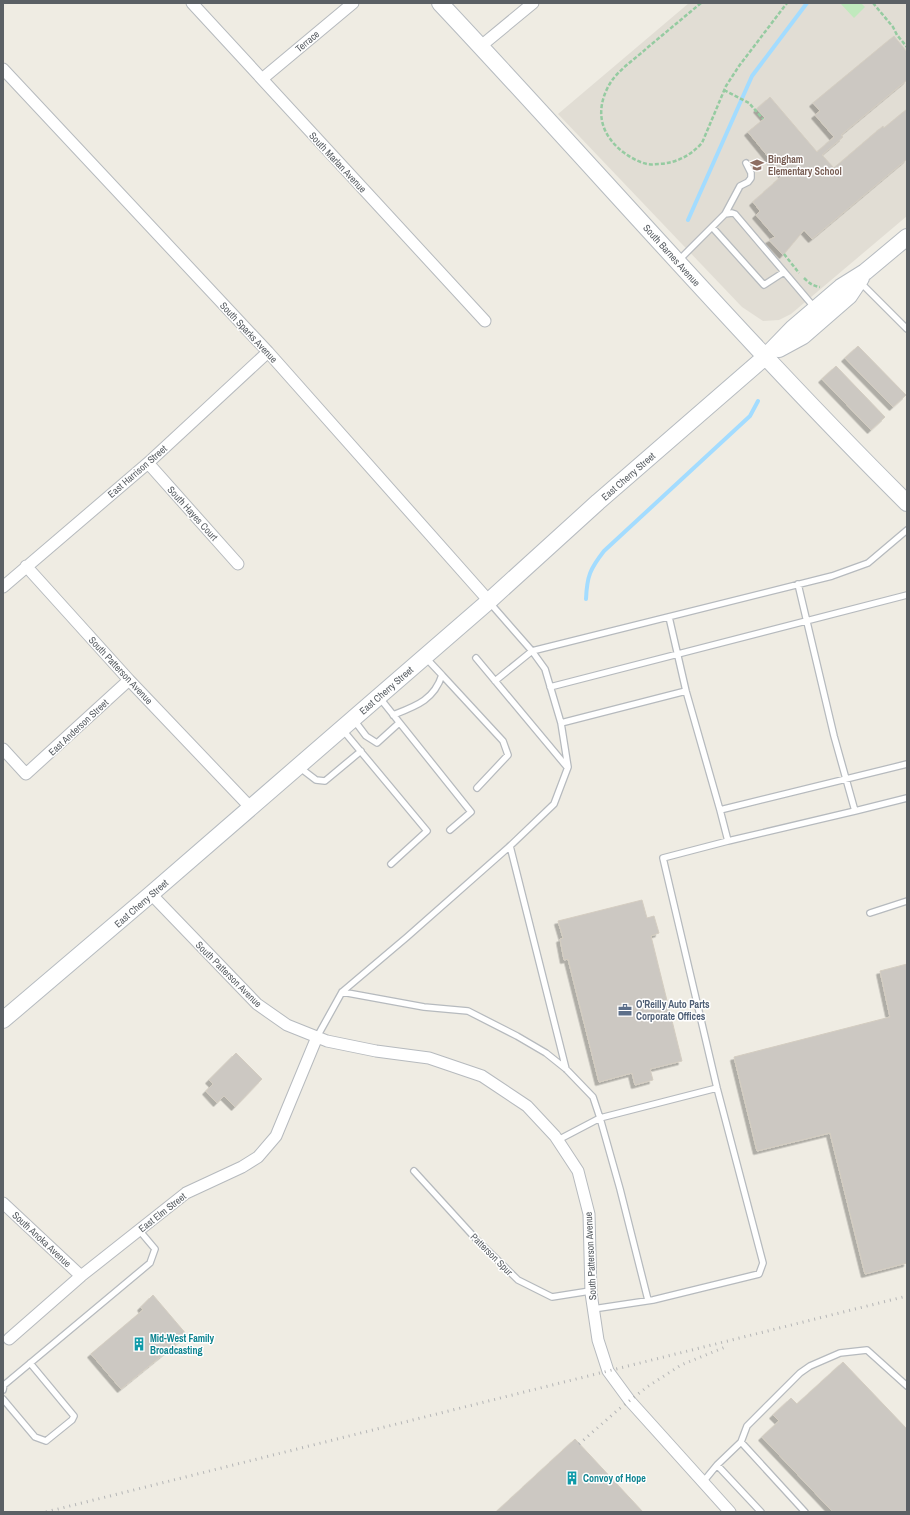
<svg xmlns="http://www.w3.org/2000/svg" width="910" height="1515" font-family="'Archivo Narrow',sans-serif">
<defs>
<filter id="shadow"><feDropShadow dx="-3.5" dy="3.5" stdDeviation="0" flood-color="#0004"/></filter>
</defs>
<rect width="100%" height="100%" fill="#efece3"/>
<path fill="#e1ddd4" d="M689,3H907V216L791,314L779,320L763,321L742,307L558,114Z"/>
<path fill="#c0e9bd" d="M840,3H861L865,7L854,18Z"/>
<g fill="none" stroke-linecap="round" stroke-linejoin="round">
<path stroke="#a3dcff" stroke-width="4" d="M688,220L752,76L807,3
M586,599C587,576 590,569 604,551L750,416L758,401"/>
</g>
<path fill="#ccc8c2" stroke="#d4cdc1" filter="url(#shadow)" d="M894,36L907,52V80L841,135L843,137L822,155L834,168L883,126L884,128L907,109V159L812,239L804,230L783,255L769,240L775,237L756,215L760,211L753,202L783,175L748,132L765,118L757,109L770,97L817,152L834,137L815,115L820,111L813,103Z
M858,346L906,395L893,407L845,358Z
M836,366L885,417L871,430L822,379Z
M642,900L647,918L654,916L659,933L651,936L682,1061L650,1069L653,1080L635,1085L632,1073L599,1082L568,959L564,960L560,939L563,938L558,921Z
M907,964V1263L865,1274L830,1133L757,1151L734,1057L890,1017L880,971Z
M236,1053L262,1079L235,1107L224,1096L217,1103L206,1091L213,1084L209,1080Z
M153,1295L187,1335L121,1389L91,1354L143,1310L141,1307Z
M843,1362L907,1429V1512H833L762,1437L779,1421L773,1415L791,1398L797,1404Z
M575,1439L643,1512H496Z"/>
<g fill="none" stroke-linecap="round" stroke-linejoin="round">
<g stroke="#b6babe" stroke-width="8">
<path id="lane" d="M725,214L740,186L748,182L751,178V173L746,163
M712,227L764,285L784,272
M679,260L725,214L732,213L735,214L814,307
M861,283L907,329
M798,584L834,736L855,811L907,798
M669,617L686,691L720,810
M476,658L567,767
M442,675L503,741L508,755L477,788
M495,681L532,651L832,576L868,563L907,530
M550,687L907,595
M379,697L471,812L450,830
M393,715C416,706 434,700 442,675L426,658
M354,720L366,736L377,743L399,723
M561,723L686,691
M342,729L427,831L391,864
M299,767L316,780L325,781L361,751
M728,841L720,810L907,764
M510,846L566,1069
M870,913L907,901
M342,992L424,1007L468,1011L517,1036L546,1053L566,1069L593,1097L600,1118L717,1088
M317,1037L342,992L407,937L510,846L554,804L568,767L561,723L545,669L532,651L490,603
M558,1140L600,1118L620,1189L648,1300
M414,1171L476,1239L518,1280L552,1297L590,1291
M593,1309L653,1300L759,1274L763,1263L717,1088L663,858L728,841L855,811
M3,1390L4,1385L150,1263L155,1249L139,1230
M3,1399L35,1437L46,1441L72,1420L74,1416L30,1363
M741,1442L805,1512
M717,1465L761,1512
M703,1482L717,1465L741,1442L747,1426L800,1373L810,1366L840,1353L867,1350L907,1386"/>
</g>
<g stroke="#b6babe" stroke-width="13">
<path id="street" d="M192,3L485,321
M481,46L533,3
M3,69L268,352L489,601
M262,79L353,3
M148,463L238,564
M26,566L129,680L251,808
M3,587L148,463L268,352
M3,749L26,774L129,680
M151,894L257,1004L287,1025L327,1041L376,1051L429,1058L482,1076L527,1106L555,1136L578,1171L589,1214L591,1293L598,1340L608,1371L630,1401L730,1512
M3,1203L81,1276
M9,1339L81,1276L186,1193L242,1167L258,1157L276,1136L317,1037"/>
</g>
<g stroke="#b6bbc0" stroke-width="18">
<path id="secondary" d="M440,3C596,169 745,342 907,503
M779,349L803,336L849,296L861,278
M3,1020L151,894L489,601L598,502L765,357L793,328L841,287L865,272L907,237"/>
</g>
<path stroke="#95cba1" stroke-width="2.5" stroke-dasharray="4 2" stroke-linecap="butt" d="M701,3C683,18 665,33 647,48C634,60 616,71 608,87C595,112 601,135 623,152C630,157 638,162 647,164C651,165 655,164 659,164C676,163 690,156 702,143L726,86L739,66L787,3
M873,3L893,27L897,35L907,47
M724,90L749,103L763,119
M784,254L799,273
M804,278C809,283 813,286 820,287"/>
<use href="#lane" stroke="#fff" stroke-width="5.5"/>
<use href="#street" stroke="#fff" stroke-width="11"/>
<use href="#secondary" stroke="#fff" stroke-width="16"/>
<path stroke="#b4b5b6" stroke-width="3" stroke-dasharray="1 5" stroke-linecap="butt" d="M579,1444L619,1409L647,1387L681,1365L728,1346
M46,1512L907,1296"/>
</g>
<defs>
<g id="school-bare" transform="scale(1.08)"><path d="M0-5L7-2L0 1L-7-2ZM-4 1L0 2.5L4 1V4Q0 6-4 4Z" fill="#8d6e63" stroke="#fff" stroke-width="2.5" paint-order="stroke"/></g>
<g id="office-bare" transform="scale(1.08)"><path d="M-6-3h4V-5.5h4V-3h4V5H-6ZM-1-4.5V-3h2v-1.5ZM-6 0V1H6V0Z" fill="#5c6f8a" stroke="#fff" stroke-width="2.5" paint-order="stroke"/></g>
<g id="building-bare" transform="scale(1.08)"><path d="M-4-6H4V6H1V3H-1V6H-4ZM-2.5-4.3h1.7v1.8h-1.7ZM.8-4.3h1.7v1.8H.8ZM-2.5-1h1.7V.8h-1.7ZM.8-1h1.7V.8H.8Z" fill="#0f9aa8" stroke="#fff" stroke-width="2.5" paint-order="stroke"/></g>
</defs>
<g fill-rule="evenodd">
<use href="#school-bare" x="757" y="165"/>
<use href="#office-bare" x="625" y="1010"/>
<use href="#building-bare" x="139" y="1344"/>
<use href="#building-bare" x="572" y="1478"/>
</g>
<g text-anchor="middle" stroke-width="3" stroke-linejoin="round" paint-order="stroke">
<g font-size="10" fill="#5b6065" stroke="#fff">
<text transform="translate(307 41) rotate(-40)" y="4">Terrace</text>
<text transform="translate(338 162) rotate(47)" y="4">South Marlan Avenue</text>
<text transform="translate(672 255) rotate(48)" y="4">South Barnes Avenue</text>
<text transform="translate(249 332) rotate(47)" y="4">South Sparks Avenue</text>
<text transform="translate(137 471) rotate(-41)" y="4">East Harrison Street</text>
<text transform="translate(628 476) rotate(-41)" y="4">East Cherry Street</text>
<text transform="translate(193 513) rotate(48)" y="4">South Hayes Court</text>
<text transform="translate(121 670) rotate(47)" y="4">South Patterson Avenue</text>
<text transform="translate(386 690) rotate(-41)" y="4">East Cherry Street</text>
<text transform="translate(78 727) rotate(-43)" y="4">East Anderson Street</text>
<text transform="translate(141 903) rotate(-41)" y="4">East Cherry Street</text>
<text transform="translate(229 974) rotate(45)" y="4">South Patterson Avenue</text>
<text transform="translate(162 1212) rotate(-38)" y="4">East Elm Street</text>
<text transform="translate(42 1239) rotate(43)" y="4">South Anoka Avenue</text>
<text transform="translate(492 1254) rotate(45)" y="4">Patterson Spur</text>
<text transform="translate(590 1256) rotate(-93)" y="4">South Patterson Avenue</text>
</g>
<g font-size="10" font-weight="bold" fill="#785e54" stroke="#fff" text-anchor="start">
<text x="768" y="163">Bingham<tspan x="768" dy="12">Elementary School</tspan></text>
</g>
<g font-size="10" font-weight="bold" fill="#4e5e75" stroke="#fff" text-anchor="start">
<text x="636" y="1008">O'Reilly Auto Parts<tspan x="636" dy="12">Corporate Offices</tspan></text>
</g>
<g font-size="10" font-weight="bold" fill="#0d838f" stroke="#fff" text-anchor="start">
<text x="150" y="1342">Mid-West Family<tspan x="150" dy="12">Broadcasting</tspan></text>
<text x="583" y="1482">Convoy of Hope</text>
</g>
</g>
<rect width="910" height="1515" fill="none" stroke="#5b6065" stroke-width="8"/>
</svg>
